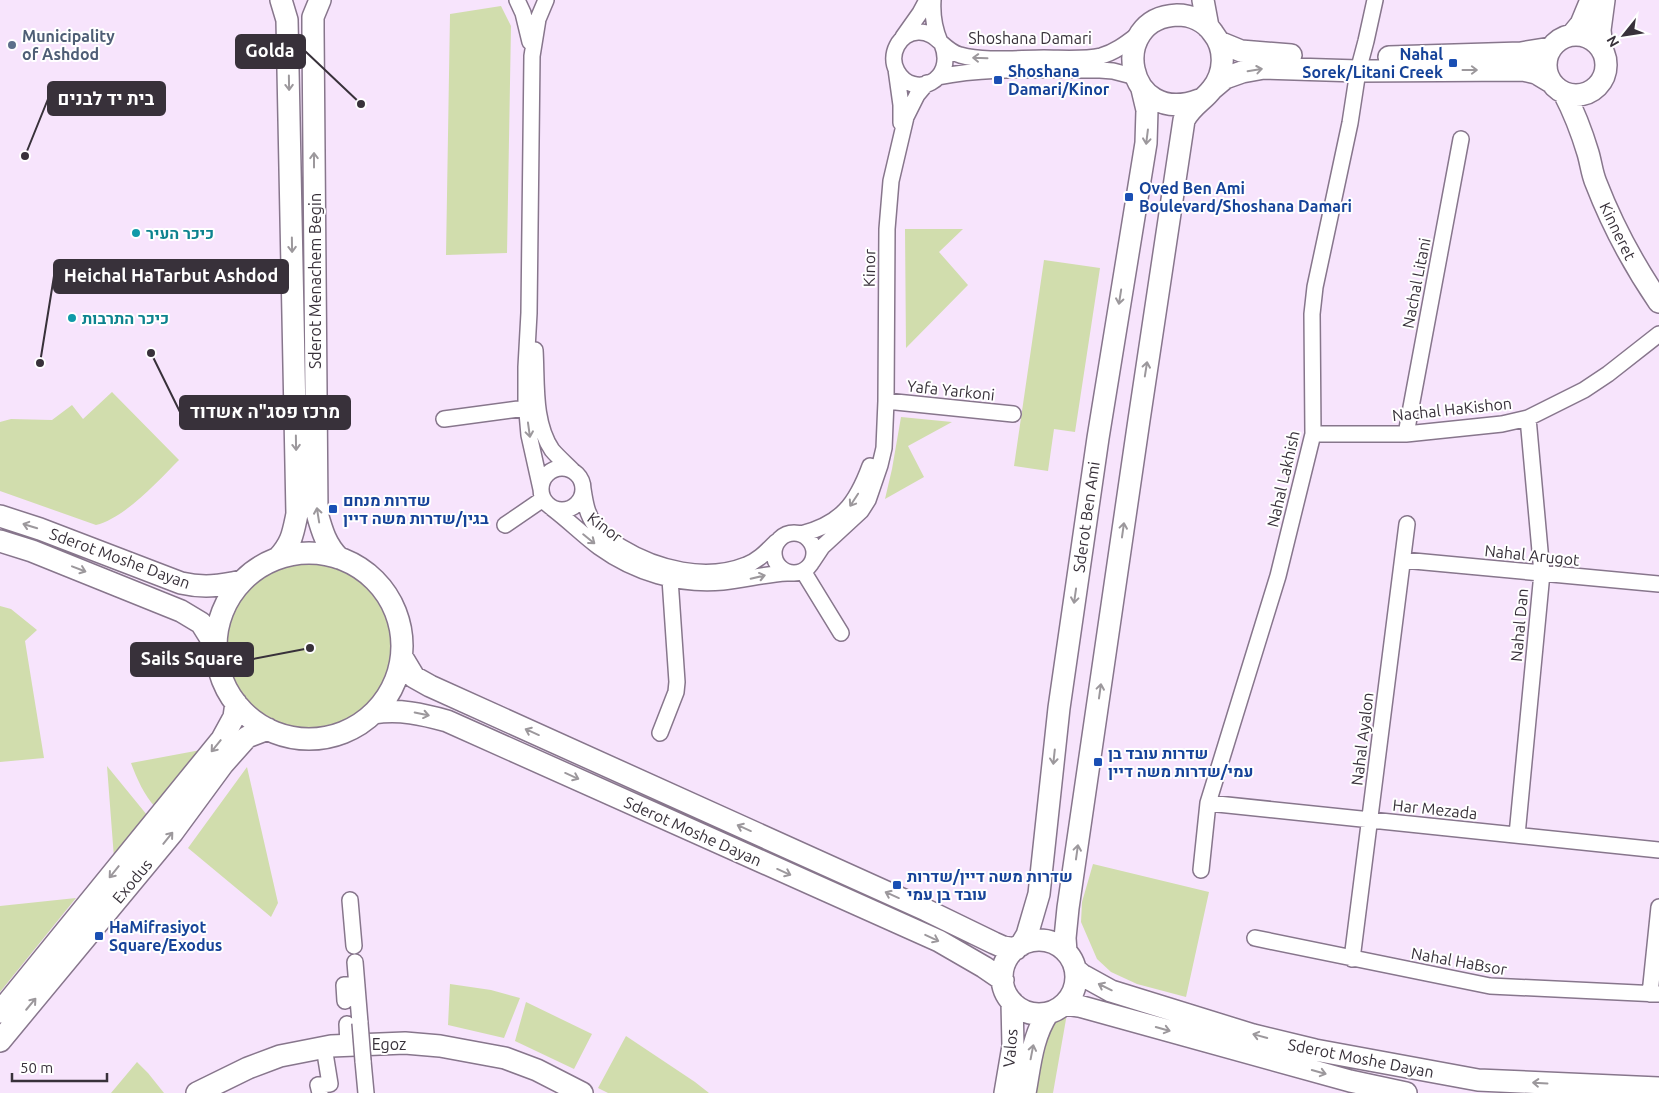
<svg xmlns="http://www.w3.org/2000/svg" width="1659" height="1093" font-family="Ubuntu,Heebo,sans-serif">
<rect width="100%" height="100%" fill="#f7e4fc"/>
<path fill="#d1ddad" d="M501,6L511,26L507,253L446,255L450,14Z
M905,229H963L939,252L968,285L906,348Z
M1044,260L1100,268L1075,432L1054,429L1048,471L1014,466Z
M112,392L179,460C158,481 125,518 96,525L0,491V422L11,419L52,420L72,405L83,419Z
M901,417L952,422L908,446L924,477L885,499L892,469Z
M226 647a84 84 0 1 1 168 0a84 84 0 1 1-168 0Z
M0,606L11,609L37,630L25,641L44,758L0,762Z
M206,749L156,808C144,795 137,779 131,763Z
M107,766L147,815L114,858Z
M247,767L278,903L271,917L188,848Z
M1093,864L1209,892L1186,997L1137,984L1111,972L1097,959L1081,922L1082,902Z
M76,898L0,992V906Z
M450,984L491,990L520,998L504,1038L448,1025Z
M526,1002L592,1034L574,1069L515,1041Z
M1068,1008L1053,1093H1034L1049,1019Z
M626,1036L695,1082L709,1093H608L598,1088Z
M137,1062L148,1073L164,1093H111Z"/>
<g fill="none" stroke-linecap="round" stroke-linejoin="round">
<g stroke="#87768c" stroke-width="18">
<path id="street" d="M517,0L523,13L530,42
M933,0C932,15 934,28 940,42
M903,37L920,13L927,0
M942,44C957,81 913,100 897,71C888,55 899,33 918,32C937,31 943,51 960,55C985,62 1018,58 1044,58C1062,58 1083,60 1101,56C1116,52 1128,42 1140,33
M896,69L901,105V123
M938,77C991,66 1047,71 1100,70L1113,71L1136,77
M535,350C537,382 533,422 552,450C558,457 565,463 572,470
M886,401L1013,414
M444,419L526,408
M1313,434H1406L1502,424L1528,418L1584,390L1608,374L1659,334
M1406,434L1461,139
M541 489a21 21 0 1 1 42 0a21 21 0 1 1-42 0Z
M541,489L529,435L526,401V367L529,313L532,56L538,19L546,0
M583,489C585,502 587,515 595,525C601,535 611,541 621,547C657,569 706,581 746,565C758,561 767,551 776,542
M552,508C568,520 583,535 599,547C635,573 679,586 723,582C745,580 765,574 787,573
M505,525L543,499
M774 553a20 20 0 1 1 40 0a20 20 0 1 1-40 0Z
M801,534C841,524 856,504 870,466
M1403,560L1659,584
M812,562L822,547L861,511L868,500L880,465L884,448L886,401L887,229L891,181L906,117L917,95L927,83
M803,571L841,633
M660,733L676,692L677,682L670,579
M1208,803L1659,850
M1517,835L1542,573L1528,418
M1201,870L1208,803L1278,576L1313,434L1312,314L1315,287L1350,123L1358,71L1366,41L1375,0
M350,900L354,946
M1255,938L1490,986L1659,994
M1352,959L1407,524
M355,962L360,1023
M1650,994L1659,907
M345,1001L344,985H357
M347,1024L348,1045
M363,1061L366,1093
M320,1093L318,1085L330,1084L324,1047"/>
</g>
<g stroke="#87768c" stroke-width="24">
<path id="secondary" d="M320,0L313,17V31L317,513C322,531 326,545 339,558
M1203,0L1208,27
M1546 65a30 30 0 1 1 60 0a30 30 0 1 1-60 0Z
M1572,35L1581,24L1591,0
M1219,42L1241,51L1291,55
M1602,49L1600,30L1604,0
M1389,57L1521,53L1551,48
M1212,89L1225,78L1242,72L1264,68L1358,71L1523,70L1536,73L1551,82
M1564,93C1574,112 1582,133 1588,153C1591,163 1592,174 1596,183C1613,227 1633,264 1659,302
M0,516L40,529L181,583C203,588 220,586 242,581
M0,541L32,551L181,611L201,623L216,647
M216 646a93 93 0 1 1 186 0a93 93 0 1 1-186 0Z
M278,558C292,543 293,533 297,514L287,20L281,0
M402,657L414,677L430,686L926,910L994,943L1003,947L1016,949
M374,713C399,709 422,714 447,721L939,941L984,967L1003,980
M1002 977a37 37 0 1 1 74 0a37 37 0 1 1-74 0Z
M1021,945L1027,935L1039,894L1059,708L1098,438L1146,143L1147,110L1142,89
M1066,952L1065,938L1068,908L1139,420L1184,120C1192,105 1203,101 1212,89C1225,73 1226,49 1213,33C1205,21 1191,15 1177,15C1107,18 1125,128 1199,100
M1075,969L1082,975L1111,991L1253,1035L1315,1050L1478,1080L1659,1088
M1065,1004L1079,1006L1350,1081L1406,1093
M0,1012L222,739L234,717L236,703
M0,1041L173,832L223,764L247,737L268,729
M197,1093L248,1068L280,1056L331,1046L405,1043L440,1046L505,1058L537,1070L582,1093
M1005,1093L1013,1046L1012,1002
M1025,1093C1030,1066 1032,1037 1048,1013"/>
</g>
<use href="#street" stroke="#fff" stroke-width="15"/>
<use href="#secondary" stroke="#fff" stroke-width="21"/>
<g stroke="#87768c" stroke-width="18" stroke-linecap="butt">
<path id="street-bridge" d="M360,1023L363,1061"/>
</g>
<use href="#street-bridge" stroke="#fff" stroke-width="15"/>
</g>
<defs><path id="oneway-shaft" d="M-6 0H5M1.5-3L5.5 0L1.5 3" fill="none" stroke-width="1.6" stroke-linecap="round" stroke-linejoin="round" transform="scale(1.25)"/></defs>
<g stroke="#9c989c">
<use href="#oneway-shaft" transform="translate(980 58) rotate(-178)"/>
<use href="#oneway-shaft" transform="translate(1255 70) rotate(-9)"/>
<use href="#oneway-shaft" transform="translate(1470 70)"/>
<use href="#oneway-shaft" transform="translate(289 83) rotate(89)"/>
<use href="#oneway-shaft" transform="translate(1147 137) rotate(97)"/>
<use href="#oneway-shaft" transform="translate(314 160) rotate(-90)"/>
<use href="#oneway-shaft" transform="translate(292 245) rotate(89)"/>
<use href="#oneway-shaft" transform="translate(1120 297) rotate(99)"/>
<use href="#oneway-shaft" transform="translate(1146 369) rotate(-81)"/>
<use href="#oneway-shaft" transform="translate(529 430) rotate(82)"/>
<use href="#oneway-shaft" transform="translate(296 443) rotate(89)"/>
<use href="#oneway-shaft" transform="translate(854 500) rotate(123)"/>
<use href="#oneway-shaft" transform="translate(318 515) rotate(-99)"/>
<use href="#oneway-shaft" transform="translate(30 526) rotate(-163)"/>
<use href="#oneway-shaft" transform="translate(1123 530) rotate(-82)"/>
<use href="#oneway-shaft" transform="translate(589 539) rotate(39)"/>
<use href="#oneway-shaft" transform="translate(79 569) rotate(21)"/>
<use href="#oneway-shaft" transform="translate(758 577) rotate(-13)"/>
<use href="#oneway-shaft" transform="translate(1075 596) rotate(98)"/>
<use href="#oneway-shaft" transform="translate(1100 691) rotate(-82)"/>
<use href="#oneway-shaft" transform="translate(422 714) rotate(12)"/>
<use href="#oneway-shaft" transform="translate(532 732) rotate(-156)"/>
<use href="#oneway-shaft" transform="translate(216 746) rotate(129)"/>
<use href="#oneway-shaft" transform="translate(1054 757) rotate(96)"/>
<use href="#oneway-shaft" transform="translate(572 776) rotate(24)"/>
<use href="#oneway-shaft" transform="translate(744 828) rotate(-156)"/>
<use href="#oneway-shaft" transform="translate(168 838) rotate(-51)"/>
<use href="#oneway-shaft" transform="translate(1077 852) rotate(-82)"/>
<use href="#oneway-shaft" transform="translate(114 872) rotate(129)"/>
<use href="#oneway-shaft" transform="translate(784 872) rotate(24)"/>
<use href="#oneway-shaft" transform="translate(892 895) rotate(-156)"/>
<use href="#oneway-shaft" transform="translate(932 938) rotate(25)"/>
<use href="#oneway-shaft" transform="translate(1105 987) rotate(-154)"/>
<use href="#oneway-shaft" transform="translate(31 1004) rotate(-50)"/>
<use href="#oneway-shaft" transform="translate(1163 1029) rotate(16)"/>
<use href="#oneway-shaft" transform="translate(1260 1036) rotate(-165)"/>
<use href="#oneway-shaft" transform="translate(1032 1052) rotate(-79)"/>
<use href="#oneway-shaft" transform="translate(1319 1072) rotate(16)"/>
<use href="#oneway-shaft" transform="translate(1540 1083) rotate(-177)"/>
</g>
<circle fill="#5c6f8a" stroke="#fff" stroke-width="2" cx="12" cy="45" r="5"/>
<g fill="#1a4fb4" stroke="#fff" stroke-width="2">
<rect x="1448" y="58" width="10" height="10" rx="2.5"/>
<rect x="993" y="75" width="10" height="10" rx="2.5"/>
<rect x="1124" y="192" width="10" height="10" rx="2.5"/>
<rect x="328" y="504" width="10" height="10" rx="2.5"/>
<rect x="1093" y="757" width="10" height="10" rx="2.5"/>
<rect x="892" y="880" width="10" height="10" rx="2.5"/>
<rect x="94" y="931" width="10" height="10" rx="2.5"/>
</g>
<g fill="#0f9aa8" stroke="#fff" stroke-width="2">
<circle cx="136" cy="233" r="5"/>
<circle cx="72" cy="318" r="5"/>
</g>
<g text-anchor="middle" stroke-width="4" stroke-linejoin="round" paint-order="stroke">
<g font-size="16" font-weight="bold" fill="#4e5e75" stroke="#fff" text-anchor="start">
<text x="22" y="42">Municipality<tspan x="22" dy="18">of Ashdod</tspan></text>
</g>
<g font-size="16" fill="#38313a" stroke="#fff">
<text x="1030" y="44">Shoshana Damari</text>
<text transform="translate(1618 231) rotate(64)" y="6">Kinneret</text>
<text transform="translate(869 268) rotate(-89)" y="6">Kinor</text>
<text transform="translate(315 281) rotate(-90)" y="6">Sderot Menachem Begin</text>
<text transform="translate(1416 283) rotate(-79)" y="6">Nachal Litani</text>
<text transform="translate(951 390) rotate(6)" y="6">Yafa Yarkoni</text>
<text transform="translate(1452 409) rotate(-6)" y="6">Nachal HaKishon</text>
<text transform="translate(1283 479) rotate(-77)" y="6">Nahal Lakhish</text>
<text transform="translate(1086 517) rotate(-82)" y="6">Sderot Ben Ami</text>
<text transform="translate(605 527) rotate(37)" y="6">Kinor</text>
<text transform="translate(1532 555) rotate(6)" y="6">Nahal Arugot</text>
<text transform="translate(120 558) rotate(20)" y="6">Sderot Moshe Dayan</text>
<text transform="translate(1519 625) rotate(-85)" y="6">Nahal Dan</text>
<text transform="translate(1362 739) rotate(-83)" y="6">Nahal Ayalon</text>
<text transform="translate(1435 809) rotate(6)" y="6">Har Mezada</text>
<text transform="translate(693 831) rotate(24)" y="6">Sderot Moshe Dayan</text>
<text transform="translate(132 881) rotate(-50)" y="6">Exodus</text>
<text transform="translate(1459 961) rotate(10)" y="6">Nahal HaBsor</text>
<text x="389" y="1050">Egoz</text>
<text transform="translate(1010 1048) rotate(-85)" y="6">Valos</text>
<text transform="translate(1361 1058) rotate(11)" y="6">Sderot Moshe Dayan</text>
</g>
<g font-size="16" font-weight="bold" fill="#164399" stroke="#fff" text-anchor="start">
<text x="1443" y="60" text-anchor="end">Nahal<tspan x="1443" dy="18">Sorek/Litani Creek</tspan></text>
<text x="1008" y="77">Shoshana<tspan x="1008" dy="18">Damari/Kinor</tspan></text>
<text x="1139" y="194">Oved Ben Ami<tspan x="1139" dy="18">Boulevard/Shoshana Damari</tspan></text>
<text x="343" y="506">שדרות מנחם<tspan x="343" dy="18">בגין/שדרות משה דיין</tspan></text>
<text x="1108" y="759">שדרות עובד בן<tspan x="1108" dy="18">עמי/שדרות משה דיין</tspan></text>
<text x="907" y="882">שדרות משה דיין/שדרות<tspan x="907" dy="18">עובד בן עמי</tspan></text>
<text x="109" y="933">HaMifrasiyot<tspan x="109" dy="18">Square/Exodus</tspan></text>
</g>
<g font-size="16" font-weight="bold" fill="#0d838f" stroke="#fff" text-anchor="start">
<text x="146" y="239">כיכר העיר</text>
<text x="82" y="324">כיכר התרבות</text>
</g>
</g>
<path fill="none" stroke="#38313a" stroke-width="2" d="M361 104L305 51M25 156L48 99M40 363L54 276M151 353L180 412M310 648L253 659"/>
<g fill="#38313a" stroke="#fff" stroke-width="2">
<circle cx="361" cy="104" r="5"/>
<circle cx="25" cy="156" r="5"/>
<circle cx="40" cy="363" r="5"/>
<circle cx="151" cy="353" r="5"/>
<circle cx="310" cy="648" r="5"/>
</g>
<g fill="#38313a" stroke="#38313a" stroke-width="2">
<rect x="236" y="35" width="69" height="33" rx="5"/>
<rect x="48" y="82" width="117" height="33" rx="5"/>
<rect x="54" y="260" width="234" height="33" rx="5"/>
<rect x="180" y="396" width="170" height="33" rx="5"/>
<rect x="131" y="643" width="122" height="33" rx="5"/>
</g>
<g font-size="18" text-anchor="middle" font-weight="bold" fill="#fff">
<text x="270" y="57">Golda</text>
<text x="106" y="105">בית יד לבנים</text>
<text x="171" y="282">Heichal HaTarbut Ashdod</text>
<text x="265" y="418">מרכז פסג"ה אשדוד</text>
<text x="192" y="665">Sails Square</text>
</g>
<g transform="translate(1624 35) rotate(240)" stroke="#ffffff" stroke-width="4" paint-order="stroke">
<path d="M0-4L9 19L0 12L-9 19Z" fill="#38313a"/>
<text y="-8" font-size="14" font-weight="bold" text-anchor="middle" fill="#38313a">N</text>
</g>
<path d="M12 1073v8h95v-8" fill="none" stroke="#38313a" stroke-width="2.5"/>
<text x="20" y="1073" font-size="15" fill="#38313a" stroke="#ffffff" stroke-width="4" paint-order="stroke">50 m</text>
</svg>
